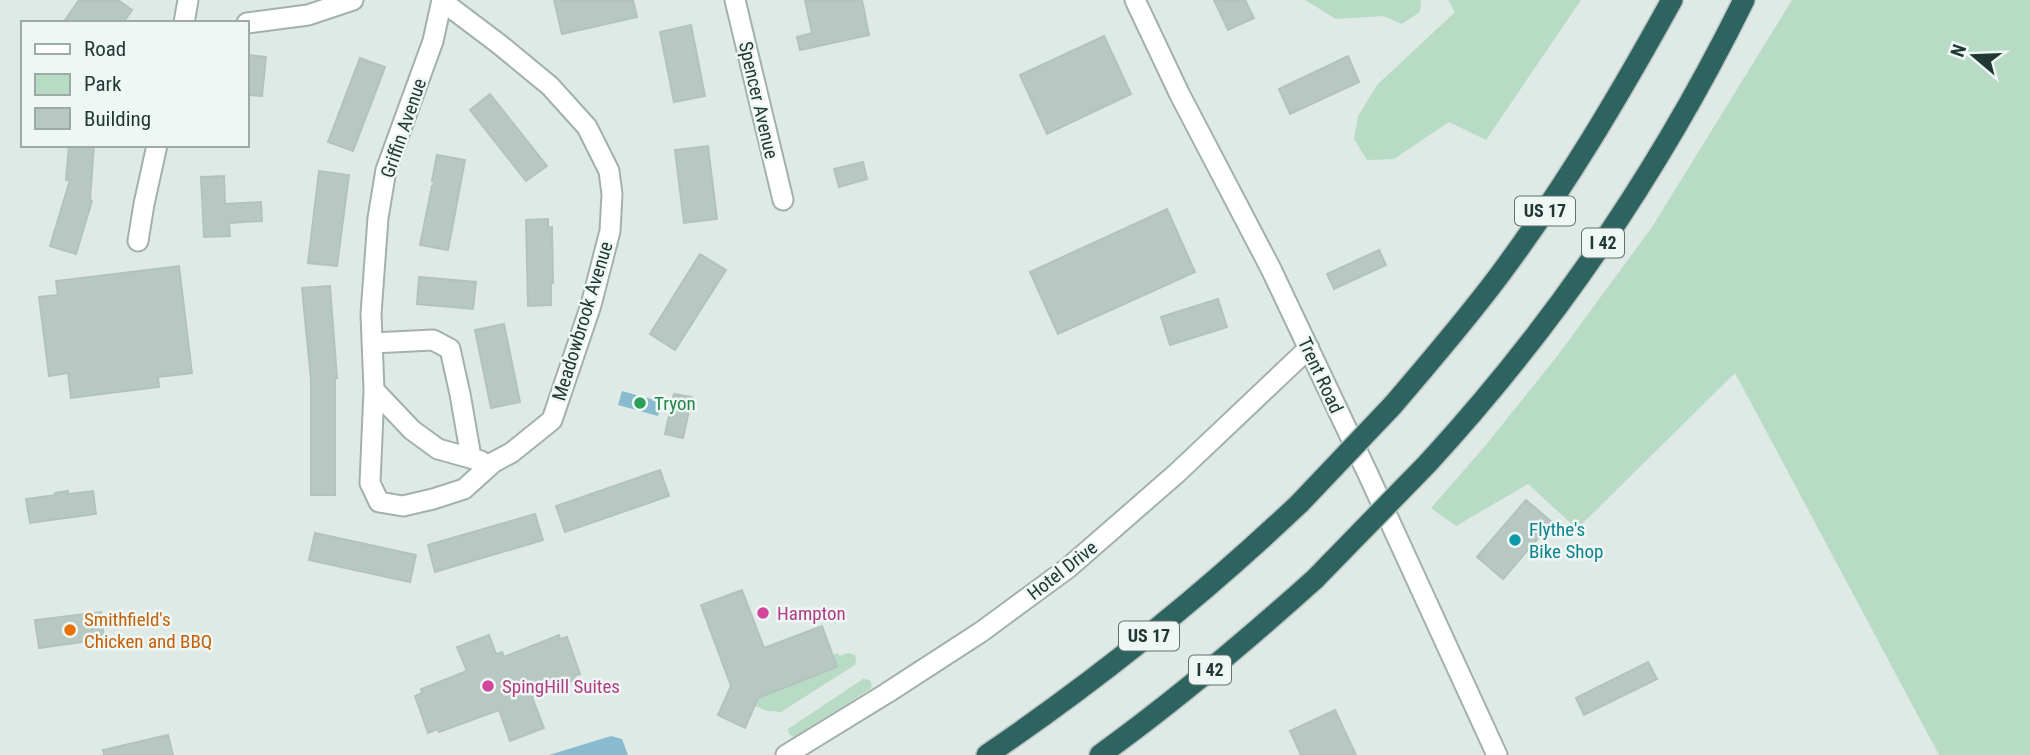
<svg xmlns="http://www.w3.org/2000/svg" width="2030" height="755" font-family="'Roboto Condensed',sans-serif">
<rect width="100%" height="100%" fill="#dfeae6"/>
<path fill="#b8dbc5" d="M1305,0H1421L1420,12L1402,24L1383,16L1336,19Z
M1448,0H1581L1486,140L1449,122L1394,159L1367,160L1354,139L1358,116L1377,85L1455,12Z
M1792,0H2030V755H1939L1735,373L1577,529L1528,484L1456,526L1431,508L1485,446L1558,355L1652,227Z
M838,653L839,656L848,653L855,655L856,659L855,665L781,712L767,711L755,706L758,698L837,667L833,655Z
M863,679L870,680L872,686L870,689L794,737L789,734L788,729Z"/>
<path fill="#88bbce" d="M622,391L662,402L658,416L618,405Z
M611,736L622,739L628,755H549Z"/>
<path fill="#b7c7c2" stroke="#b2c3be" stroke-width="2" d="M79,0H118L132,10L123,23H63Z
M554,0H633L637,17L562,34Z
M805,0H862L869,35L800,50L797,37L812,33Z
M1214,0H1245L1254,18L1228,30Z
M691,25L705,96L674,102L660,32Z
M1104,36L1131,94L1047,134L1020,75Z
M247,55L266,57L262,96L247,95Z
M1348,56L1359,82L1290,114L1279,89Z
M360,58L385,67L353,151L328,142Z
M490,94L547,166L526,181L470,110Z
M69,145H94L90,200L92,201L76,254L50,246L70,180H66Z
M708,146L717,219L684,223L675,150Z
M437,155L465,160L448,250L420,245L432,186H433L434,182L432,181Z
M863,162L867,179L839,187L834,169Z
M319,171L349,175L337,266L308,263Z
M224,176L225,204L261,202L262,221L229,223L230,236L204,237L201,177Z
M1167,209L1195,272L1058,334L1030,272Z
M548,219V228L552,227L553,283H551V305L528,306L526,220Z
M1379,250L1386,265L1334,289L1327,274Z
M700,254L726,270L675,350L650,334Z
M179,266L192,373L158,377L159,387L71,398L68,373L49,376L39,297L58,295L56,281Z
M419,277L476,282L473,309L417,304Z
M330,286L337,378H335V495H311V380L302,288Z
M1218,299L1227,327L1170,345L1161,317Z
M504,324L520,402L491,408L475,330Z
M674,394L692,397L683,438L665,434Z
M660,470L669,496L565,532L556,506Z
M68,491V494L93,491L96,514L30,523L26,499L56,495L55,493Z
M1526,500L1552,522L1503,579L1477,557Z
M535,514L543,540L435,572L428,545Z
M315,533L416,555L410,582L309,560Z
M742,590L764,648L822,626L837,667L758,698L745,728L718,715L731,686L701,605Z
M101,612L104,639L39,648L35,620Z
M489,635L496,654L502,652L504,657L559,635L560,639L567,637L580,674L574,676L575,680L532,697L544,728L510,741L499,710L439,732L438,729L428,733L415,696L422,693L421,689L467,671L457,647Z
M1648,662L1657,679L1584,715L1576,698Z
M1335,710L1356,755H1301L1290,731Z
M168,735L173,755H104L103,750Z"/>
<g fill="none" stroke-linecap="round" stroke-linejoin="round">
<g stroke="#a2b1ad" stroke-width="23">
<path id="minor" d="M735,0L783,200
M1135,0L1180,95L1271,269L1368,474L1497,755
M442,1L499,44L550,86L587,127L609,171L612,194L610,231L591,305L552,420L511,453L494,462L464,489L433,499L403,506L379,502L370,483L374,390L371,314L378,218L386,170L433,41L442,0
M184,23L188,0
M247,23L308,15L353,0
M138,241L144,204L157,145
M372,343L433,340L450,349L460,394L471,457
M374,390L412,430L438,449L481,461
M786,755L887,693L981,632L1068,568L1177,473L1309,348"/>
</g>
<g stroke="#bcc4c2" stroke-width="24">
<path id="highway" d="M1393,405C1429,363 1465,321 1498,277C1564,189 1619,96 1672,0
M1428,463C1555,325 1661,168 1744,0
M987,755C1100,678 1201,597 1300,503
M1100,755C1175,701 1246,641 1315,579"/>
</g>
<use href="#minor" stroke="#fff" stroke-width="19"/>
<use href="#highway" stroke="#2d645f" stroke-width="21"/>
<g stroke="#bcc4c2" stroke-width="24" stroke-linecap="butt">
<path id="highway-bridge" d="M1300,503L1393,405
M1315,579L1428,463"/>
</g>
<use href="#highway-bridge" stroke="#2d645f" stroke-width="21"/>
</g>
<circle fill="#2e9e5b" stroke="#eff7f4" stroke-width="2.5" cx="640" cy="403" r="7"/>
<circle fill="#0f9aa8" stroke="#eff7f4" stroke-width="2.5" cx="1515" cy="540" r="7"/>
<g fill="#d1479c" stroke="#eff7f4" stroke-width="2.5">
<circle cx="763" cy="613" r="7"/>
<circle cx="488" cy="686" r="7"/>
</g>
<circle fill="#e8710a" stroke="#eff7f4" stroke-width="2.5" cx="70" cy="630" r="7"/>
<g text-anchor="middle" stroke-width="5" stroke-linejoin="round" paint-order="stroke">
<g fill="#eff7f4" stroke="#5f726e" stroke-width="2">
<rect x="1515" y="196.5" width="60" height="29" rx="5"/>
<rect x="1582" y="228.5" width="42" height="29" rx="5"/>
<rect x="1119" y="621.5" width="60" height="29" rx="5"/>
<rect x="1189" y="655.5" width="42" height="29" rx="5"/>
</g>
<g font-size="18" font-weight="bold" fill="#213935">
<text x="1545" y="217">US 17</text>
<text x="1603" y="249">I 42</text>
<text x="1149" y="642">US 17</text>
<text x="1210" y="676">I 42</text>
</g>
<g font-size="19" fill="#213935" stroke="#eff7f4">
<text transform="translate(759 100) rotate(77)" y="7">Spencer Avenue</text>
<text transform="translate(403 128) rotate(-71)" y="7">Griffin Avenue</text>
<text transform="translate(582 321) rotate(-73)" y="7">Meadowbrook Avenue</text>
<text transform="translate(1321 375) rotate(65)" y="7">Trent Road</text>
<text transform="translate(1062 570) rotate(-38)" y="7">Hotel Drive</text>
</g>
<g font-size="19" fill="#27864d" stroke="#eff7f4" text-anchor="start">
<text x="654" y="410">Tryon</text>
</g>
<g font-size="19" fill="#0d838f" stroke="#eff7f4" text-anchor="start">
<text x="1529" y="536">Flythe's<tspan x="1529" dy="22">Bike Shop</tspan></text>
</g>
<g font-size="19" fill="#b23c85" stroke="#eff7f4" text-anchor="start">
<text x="777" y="620">Hampton</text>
<text x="502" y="693">SpingHill Suites</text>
</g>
<g font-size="19" fill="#c56008" stroke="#eff7f4" text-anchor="start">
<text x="84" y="626">Smithfield's<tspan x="84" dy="22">Chicken and BBQ</tspan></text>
</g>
</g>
<rect x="21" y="21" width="228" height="126" fill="#eff7f4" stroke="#9daba8" stroke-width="2"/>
<rect x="35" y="44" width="35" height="10" fill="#ffffff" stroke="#9daba8" stroke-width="2"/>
<text x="84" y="56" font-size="21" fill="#213935">Road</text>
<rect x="35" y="74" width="35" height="21" fill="#b8dbc5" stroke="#9daba8" stroke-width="2"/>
<text x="84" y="91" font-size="21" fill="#213935">Park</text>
<rect x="35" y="108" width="35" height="21" fill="#b7c7c2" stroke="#9daba8" stroke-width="2"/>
<text x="84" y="126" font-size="21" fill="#213935">Building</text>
<g transform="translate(1974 56) rotate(289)" stroke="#eff7f4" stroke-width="5" paint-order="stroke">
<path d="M0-5L12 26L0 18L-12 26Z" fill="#213935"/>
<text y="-10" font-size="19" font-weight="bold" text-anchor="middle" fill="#213935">N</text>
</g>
</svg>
